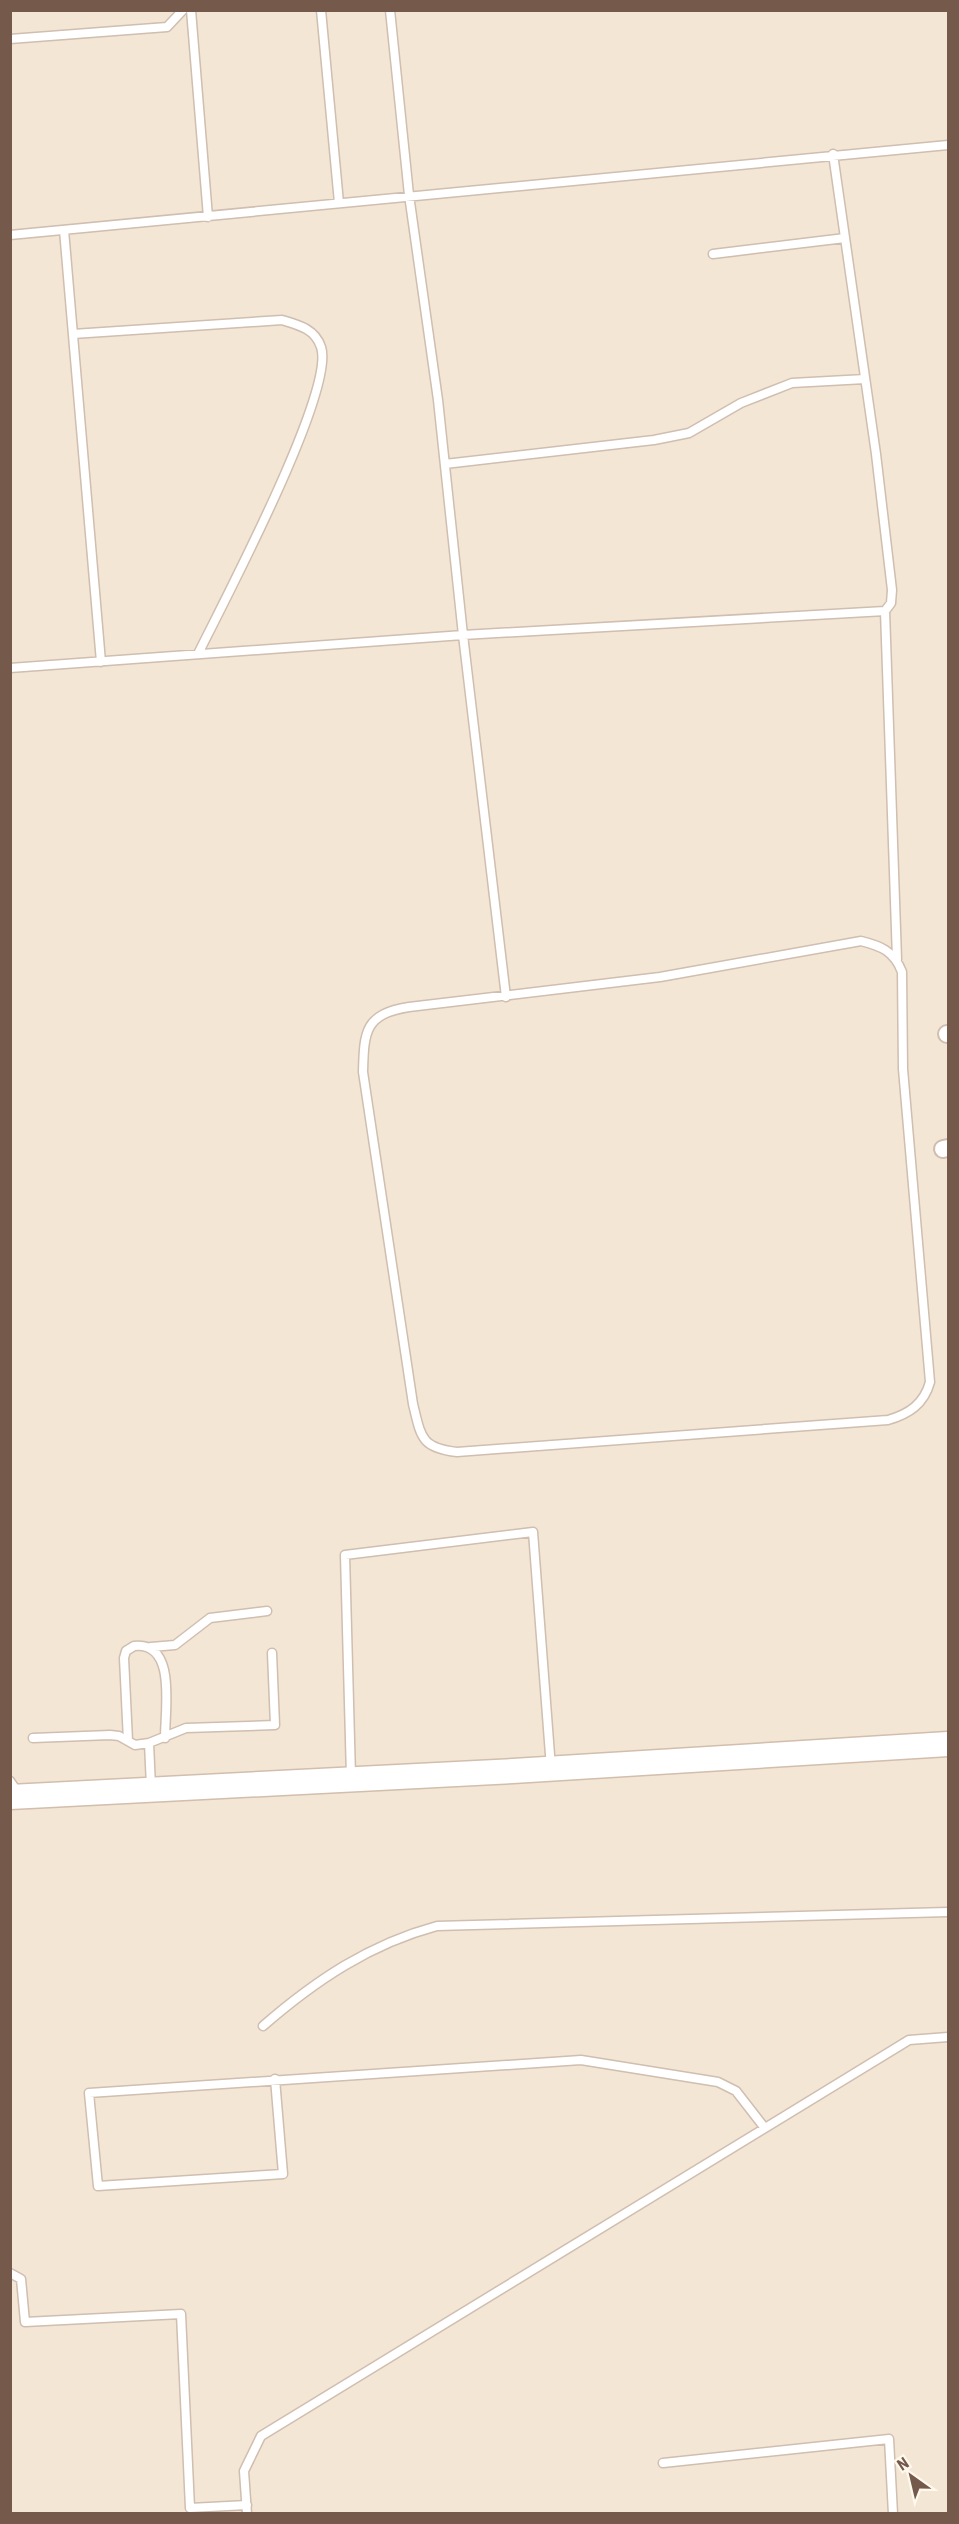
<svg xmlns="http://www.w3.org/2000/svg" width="959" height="2524" font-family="'Roboto Condensed',sans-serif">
<rect width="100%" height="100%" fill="#fcf4e7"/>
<path fill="#f3e6d5" d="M11,11H948V2513H11Z"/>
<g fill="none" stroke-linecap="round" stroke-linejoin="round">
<g stroke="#d0beb0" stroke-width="11">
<path id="lane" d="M191,10L208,217
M321,10L339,203
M390,10L409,195L438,400L463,635L506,997
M10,39L167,27L183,10
M64,230L101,662
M10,235L948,145
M713,254L845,238
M73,334L282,320C299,325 315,329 321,347C336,390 222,605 198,654
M445,464L654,440L689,433L741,403L792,383L865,379
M885,611L897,959
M10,668L463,635L885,611L891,603L892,590L876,454L833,154
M861,941C881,946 894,951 902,972L903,1069L930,1382C924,1404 909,1414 888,1420L457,1452C421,1448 421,1437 413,1404L363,1072C364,1031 365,1014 409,1007L660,977Z
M151,1647L175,1645L210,1618L267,1611
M33,1738L110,1735L119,1736L135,1745L149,1743L186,1728L275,1725L272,1653
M128,1741L124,1658L126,1651L134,1646C177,1641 165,1709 165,1738
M149,1743L151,1787
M351,1777L345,1555L533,1532L551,1768
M10,1781L19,1794
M263,2026C316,1980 370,1944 437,1926L948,1912
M275,2079L283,2174L98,2186L89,2093L581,2060L718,2082L736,2091L764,2127
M10,2273L21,2279L25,2322L181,2314L190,2508L247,2505
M663,2463L889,2439L893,2514
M247,2514L244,2471L261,2436L909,2040L948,2037"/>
</g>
<g stroke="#d0beb0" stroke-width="20">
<path id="street" d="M947,1034H948
M943,1149L948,1148"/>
</g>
<g stroke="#d2bead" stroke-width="27">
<path id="secondary" d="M10,1797L513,1771L948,1744"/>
</g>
<use href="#lane" stroke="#fff" stroke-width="8"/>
<use href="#street" stroke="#fff" stroke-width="16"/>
<use href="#secondary" stroke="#fff" stroke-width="24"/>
</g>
<rect width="959" height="2524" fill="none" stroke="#755a4c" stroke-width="24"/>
<g transform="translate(911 2476) rotate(326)" stroke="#fff8ed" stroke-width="4.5" paint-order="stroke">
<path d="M0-4.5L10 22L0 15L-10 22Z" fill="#755a4c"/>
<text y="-9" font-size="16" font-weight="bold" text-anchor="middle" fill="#755a4c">N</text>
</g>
</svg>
